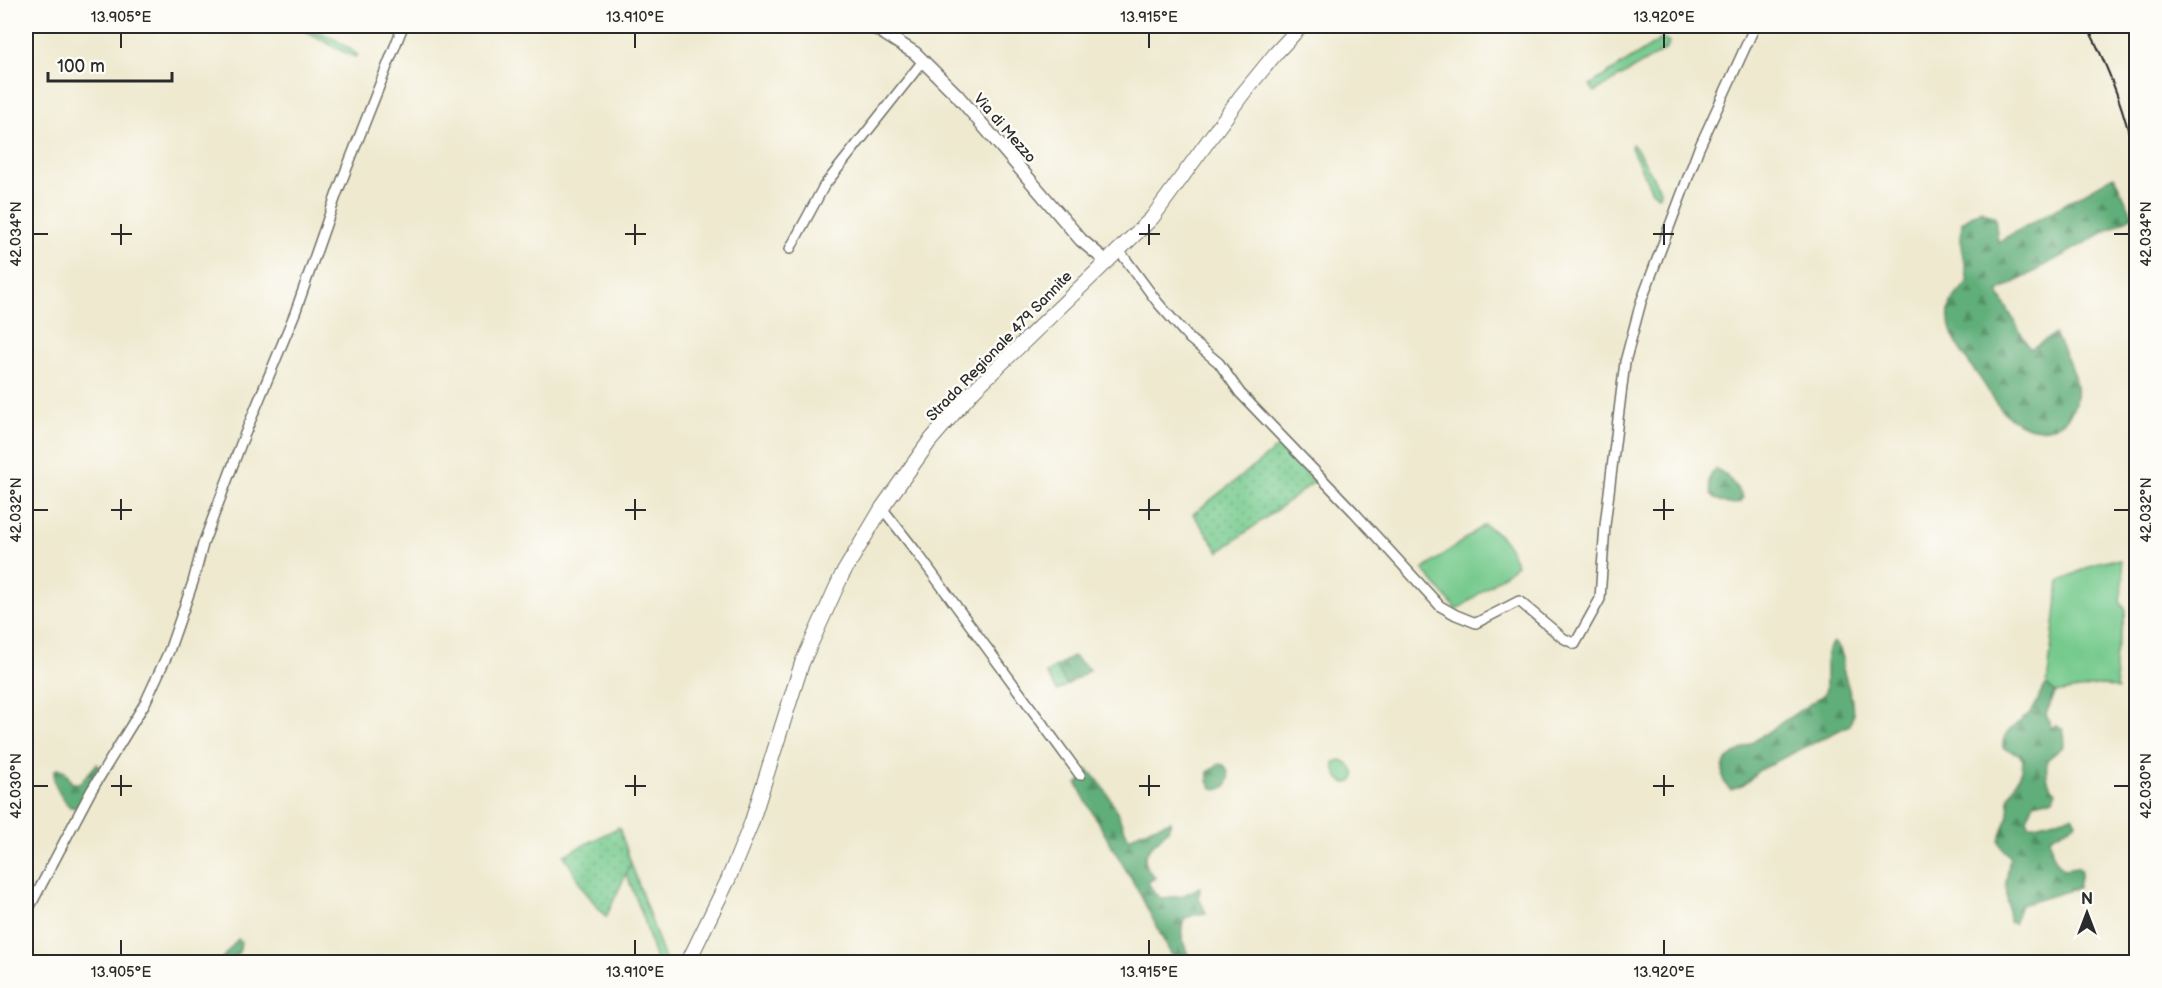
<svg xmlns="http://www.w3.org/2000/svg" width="2162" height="988" font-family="'Balsamiq Sans',sans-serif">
<defs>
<pattern id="forest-firs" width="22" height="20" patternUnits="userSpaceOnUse" patternTransform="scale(1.5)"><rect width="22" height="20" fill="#61ae79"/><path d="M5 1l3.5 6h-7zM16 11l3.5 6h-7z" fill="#508e63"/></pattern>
<pattern id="park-dots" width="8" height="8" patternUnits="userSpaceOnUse" patternTransform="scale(1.5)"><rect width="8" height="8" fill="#77ca8e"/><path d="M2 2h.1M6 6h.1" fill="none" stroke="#62a474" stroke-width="1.8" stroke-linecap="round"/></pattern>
</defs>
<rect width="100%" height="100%" fill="#fdfcf7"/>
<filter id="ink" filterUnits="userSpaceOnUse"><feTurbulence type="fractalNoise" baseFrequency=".0167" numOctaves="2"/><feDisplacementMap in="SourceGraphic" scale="12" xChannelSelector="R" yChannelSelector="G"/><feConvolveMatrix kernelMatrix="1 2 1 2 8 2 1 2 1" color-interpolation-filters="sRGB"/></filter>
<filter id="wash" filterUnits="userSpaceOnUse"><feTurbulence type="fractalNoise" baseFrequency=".008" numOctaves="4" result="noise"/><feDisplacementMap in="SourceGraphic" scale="24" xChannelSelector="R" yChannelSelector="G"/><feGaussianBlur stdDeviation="1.35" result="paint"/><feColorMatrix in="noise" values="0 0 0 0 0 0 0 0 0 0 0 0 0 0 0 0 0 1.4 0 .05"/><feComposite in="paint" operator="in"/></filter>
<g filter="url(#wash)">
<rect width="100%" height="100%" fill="#eee9cf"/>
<path fill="#77ca8e" stroke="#517a5c" stroke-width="1.5" d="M288,26C314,25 338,40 358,55L355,57C330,48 315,31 288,26Z
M1663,38L1669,43L1667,49L1594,92L1590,85Z
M1632,144L1638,151L1660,190V194L1658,196L1652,191L1631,148Z
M1484,525C1504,535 1508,544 1517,565L1457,610L1423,570Z
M2109,560H2121L2124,578L2120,601L2126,611C2120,643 2110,655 2118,689L2103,685L2055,693L2047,685L2059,581L2099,562Z
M1056,667L1067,685L1057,691L1046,673Z
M1341,760C1350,763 1362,776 1349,783C1338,783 1334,772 1334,762Z
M631,863L666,962H656L644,919L626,873Z"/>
<path fill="url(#forest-firs)" stroke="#466c52" stroke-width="1.5" d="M2114,176L2133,216L1998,292L2030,349L2055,334C2063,351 2073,367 2076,385C2081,429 2036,441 2007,415C1994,404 1988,388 1977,374C1964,356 1941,328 1951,303C1954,296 1963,288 1968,282L1961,240L1962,222L1981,210L1995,217L1998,242Z
M1716,469C1728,474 1735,486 1743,497L1742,501C1730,508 1720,503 1711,494C1709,484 1707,476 1716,469Z
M1833,642L1839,647L1843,658V669L1852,700L1853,716L1850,725L1759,770L1744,785L1731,790C1720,783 1721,769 1727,759L1823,695L1826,689V662L1828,650Z
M1073,656L1090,670L1067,685L1056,667Z
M2047,685L2055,693L2046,714L2051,728L2056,725L2063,729L2064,746L2047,760C2046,774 2046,783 2056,792L2053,799L2034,803L2027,819L2030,826L2072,816L2076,822C2069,830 2058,831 2050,839C2051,852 2054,860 2063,869L2077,867L2081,871L2078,888L2021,905L2014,924L2009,922L2006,882L2010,856L2002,848L1999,841L2008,817L2009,797L2022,770L2023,760L2019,754L2003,748C2001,727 2024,723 2033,709C2039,701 2039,691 2047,685Z
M97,764L102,770L78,808L70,807C62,799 50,782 55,770L59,768L65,771L72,783H80Z
M1218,764L1224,765C1232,776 1230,790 1215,790C1208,785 1207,780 1208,772Z
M1087,769C1109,788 1117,814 1129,839L1140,832L1171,821L1168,830L1150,848L1145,857L1146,867L1155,878L1148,882L1154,893L1161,898L1182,896L1200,887L1199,898L1206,913C1201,914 1195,914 1191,916C1172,924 1187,951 1191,962H1176C1161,939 1151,913 1137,889C1117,854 1095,820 1077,784L1086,776Z
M238,939L241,941L240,950L232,962H219Z"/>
<path fill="url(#park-dots)" stroke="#517a5c" stroke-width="1.5" d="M1282,444L1317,480L1219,552L1193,514Z
M619,827L631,863L606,917L583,889L564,855Z"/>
</g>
<g filter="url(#ink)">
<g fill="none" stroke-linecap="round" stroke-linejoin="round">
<g stroke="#6f6e64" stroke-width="12">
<path id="street" d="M790,249L824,186L923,61
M1118,249L1158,303L1190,339L1219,363L1240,393L1354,512L1440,606L1456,615L1476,623L1519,601L1563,638L1575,644L1600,599L1605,525L1625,362L1641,302L1699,148L1755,26
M882,508L918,554L1080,775
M26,914L91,791L145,703L169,651L193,582L203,544L242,441L295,313L337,193L403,26"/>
</g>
<g stroke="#6f6e64" stroke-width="15">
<path id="secondary" d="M872,26L915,53L957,95L1081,240L1106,261"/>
</g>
<g stroke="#6f6e64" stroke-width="16">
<path id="primary" d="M688,962L728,880L751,824L802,663L842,575L882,508L929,442L974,390L1152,218L1241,96L1276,53L1301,26"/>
</g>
<use href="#street" stroke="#fff" stroke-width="9"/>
<use href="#secondary" stroke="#fff" stroke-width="12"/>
<use href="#primary" stroke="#fff" stroke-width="14"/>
<path stroke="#2b2b2b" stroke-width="2" d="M2087,26C2109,68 2126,115 2136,162"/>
</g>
</g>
<path fill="none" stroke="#2b2b2b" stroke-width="2" d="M121,33V48M635,33V48M1149,33V48M1664,33V48M121,224V245M635,224V245M1149,224V245M1664,224V245M33,234H48M111,234H132M625,234H646M1139,234H1160M1653,234H1674M2114,234H2129M121,499V520M635,499V520M1149,499V520M1664,499V520M33,510H48M111,510H132M625,510H646M1139,510H1160M1653,510H1674M2114,510H2129M121,775V796M635,775V796M1149,775V796M1664,775V796M33,786H48M111,786H132M625,786H646M1139,786H1160M1653,786H1674M2114,786H2129M121,940V955M635,940V955M1149,940V955M1664,940V955"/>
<g text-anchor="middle" stroke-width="5" stroke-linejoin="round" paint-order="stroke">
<g font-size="15" fill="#2b2b2b" stroke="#fdfcf7">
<text transform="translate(1005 128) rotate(49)" y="5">Via di Mezzo</text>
<text transform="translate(999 346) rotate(-46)" y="5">Strada Regionale 479 Sannite</text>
</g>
</g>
<rect width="2162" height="988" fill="none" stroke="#fdfcf7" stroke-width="66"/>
<g transform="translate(2087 913)" stroke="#fdfcf7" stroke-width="4.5" paint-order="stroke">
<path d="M0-4.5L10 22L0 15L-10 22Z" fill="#2b2b2b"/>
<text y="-9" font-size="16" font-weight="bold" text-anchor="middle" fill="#2b2b2b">N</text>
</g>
<path d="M48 72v9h124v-9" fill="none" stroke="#2b2b2b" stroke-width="3"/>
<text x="57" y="72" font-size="18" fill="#2b2b2b" stroke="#fdfcf7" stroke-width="4.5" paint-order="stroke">100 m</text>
<rect x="33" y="33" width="2096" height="922" fill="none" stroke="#2b2b2b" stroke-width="2"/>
<g font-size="15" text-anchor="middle" fill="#2b2b2b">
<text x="121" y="22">13.905°E</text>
<text x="635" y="22">13.910°E</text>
<text x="1149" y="22">13.915°E</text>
<text x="1664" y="22">13.920°E</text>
<text transform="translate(16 234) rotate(-90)" y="5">42.034°N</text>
<text transform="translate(2146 234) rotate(-90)" y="5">42.034°N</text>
<text transform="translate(16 510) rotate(-90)" y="5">42.032°N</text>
<text transform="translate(2146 510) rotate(-90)" y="5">42.032°N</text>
<text transform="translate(16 786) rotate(-90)" y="5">42.030°N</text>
<text transform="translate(2146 786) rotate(-90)" y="5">42.030°N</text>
<text x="121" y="977">13.905°E</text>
<text x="635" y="977">13.910°E</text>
<text x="1149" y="977">13.915°E</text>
<text x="1664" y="977">13.920°E</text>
</g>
</svg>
